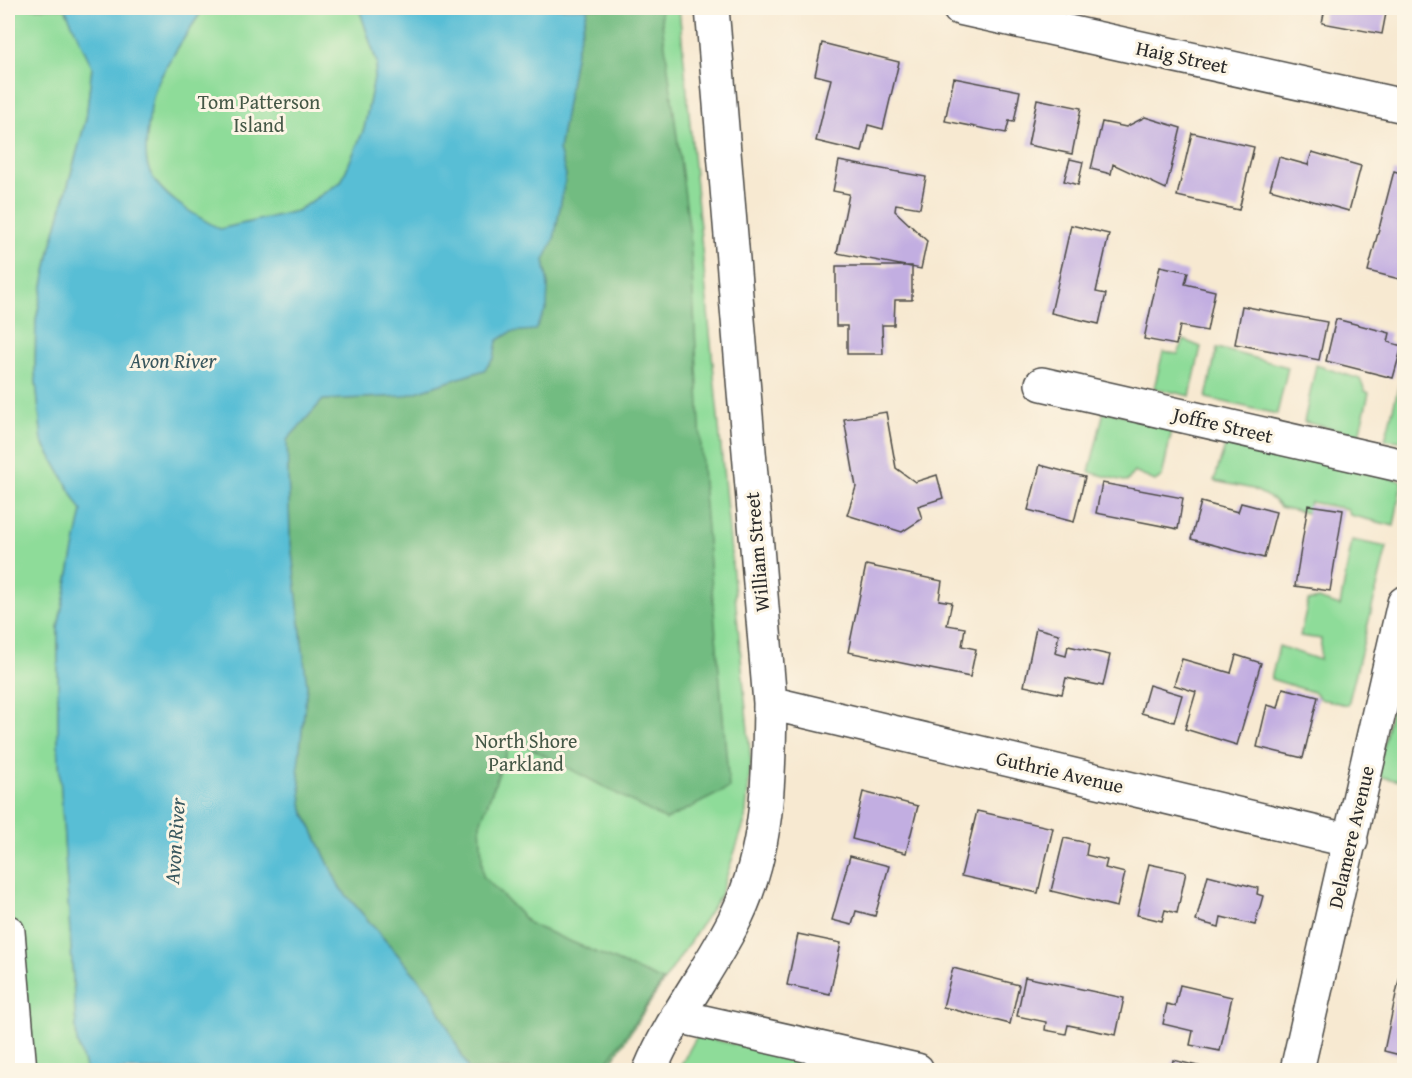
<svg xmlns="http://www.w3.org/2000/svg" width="1412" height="1078" font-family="'Gentium Book Plus',serif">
<rect width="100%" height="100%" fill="#fcf5e5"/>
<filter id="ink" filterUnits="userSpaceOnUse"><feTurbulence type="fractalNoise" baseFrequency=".0167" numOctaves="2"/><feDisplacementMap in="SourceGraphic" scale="12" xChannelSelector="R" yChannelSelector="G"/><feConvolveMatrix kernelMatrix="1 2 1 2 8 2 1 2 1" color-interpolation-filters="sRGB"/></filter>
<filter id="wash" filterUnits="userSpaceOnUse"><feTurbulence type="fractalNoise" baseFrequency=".008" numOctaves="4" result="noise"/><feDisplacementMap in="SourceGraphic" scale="24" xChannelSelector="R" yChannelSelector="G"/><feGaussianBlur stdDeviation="1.35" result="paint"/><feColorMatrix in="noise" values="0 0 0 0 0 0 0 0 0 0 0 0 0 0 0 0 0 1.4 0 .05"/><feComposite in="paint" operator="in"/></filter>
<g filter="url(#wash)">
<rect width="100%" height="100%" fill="#f7e9d1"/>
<path fill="#8edc99" stroke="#5c8462" stroke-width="1.5" d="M8,8H65L92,66L86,119L51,247L36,320L35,372L42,441L82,511L58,627V744L77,1042L86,1070H8Z
M204,8H359L377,63L364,129L341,182L297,211L220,229C196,216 153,193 147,163C144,147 150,106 155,90C162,70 191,27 204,8Z
M588,8H679L751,762L745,821L720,896L609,1065L608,1070H469L430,992L340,888Z
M1184,340L1201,347L1190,396L1154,388L1163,352L1178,354Z
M1217,348L1288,367L1277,414L1206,398Z
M1316,365L1360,379L1365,391L1369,393L1359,435L1304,422Z
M1400,381L1404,382V441L1385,440Z
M1104,411L1173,425L1162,477L1155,481L1134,472L1127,482L1089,472Z
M1228,437L1402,481L1394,526L1350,515L1348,509L1310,502L1307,513L1280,507L1274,500L1253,489L1214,481Z
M1352,540L1387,547L1348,705L1320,699L1316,693L1271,679L1279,646L1320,660L1321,639L1300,636L1308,601L1318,599L1340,606Z
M1396,687L1404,689V782L1377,776Z
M697,1036L815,1062L813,1070H678Z"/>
<path fill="#72bc81" stroke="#4e7456" stroke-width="1.5" d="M588,8H660L690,234L703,482L729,788L666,820L512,738L480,824L483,876L530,924L663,981L602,1070H469L430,992L340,888L303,810L298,767L307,686L290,535L287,440L323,400L404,396L484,370L494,358L497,341L511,332L548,286L544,260L554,239L566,175L559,150L576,50Z"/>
<path fill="#58bed5" stroke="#427480" stroke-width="1.5" d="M65,8H204C191,27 162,70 155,90C150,106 144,147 147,163C153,193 196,216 220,229L297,211L341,182L364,129L377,63L359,8H588L576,50L559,150L566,175L554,239L544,260L548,286L547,307L535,330L511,332L497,341L494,358L484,370L404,396L323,400L287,440L290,535L307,686L298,767L303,810L340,888L430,992L469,1070H86L77,1042L58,744V627L82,511L42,441L35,372L36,320L51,247L86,119L92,67Z"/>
<g id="blocks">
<path fill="#c2aee1" d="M1325,8H1387L1382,34L1322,23Z
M822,43L899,62L883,129L868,125L862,152L816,141L831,79L815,75Z
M954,78L1020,91L1014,122L1009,121L1006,133L945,121Z
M1037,99L1081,108L1072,154L1028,145Z
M1145,117L1181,128L1166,189L1113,164L1111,174L1091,169L1102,122L1126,127Z
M1192,133L1254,147L1239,210L1177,196Z
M1312,152L1361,166L1349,211L1270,189L1279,157L1308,165Z
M1070,159L1083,162L1078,185L1064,181Z
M839,161L926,177L920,208L896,204L895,211L927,241L921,269L837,253L849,194L833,191Z
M1394,171L1404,174L1403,280L1368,271Z
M1071,225L1109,234L1096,292L1106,294L1099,324L1051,313Z
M836,266H912V300H895L894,325H882L883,354H847V326H836Z
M1160,266L1188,272L1185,284L1215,291L1207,331L1180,326L1176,345L1144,339Z
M1242,306L1327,322L1319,360L1235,344Z
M1336,319L1390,333L1388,342L1402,346L1393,378L1326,361Z
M886,412L896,468L915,482L937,475L943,498L918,506L922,519L902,532L847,515L856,487L844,419Z
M1040,465L1085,477L1074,522L1028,510Z
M1102,483L1183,498L1178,529L1096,513Z
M1201,502L1238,512L1241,503L1276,512L1264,558L1191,539Z
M1308,505L1343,510L1330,591L1295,586Z
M866,565L942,581L939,600L952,602L947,625L965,628L962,646L976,649L970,677L848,652Z
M1036,628L1059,634L1055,653L1066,656L1068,646L1110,655L1103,686L1066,678L1062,694L1024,686Z
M1236,655L1261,663L1237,745L1185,729L1196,692L1174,685L1182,659L1231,673Z
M1149,685L1182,695L1174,722L1141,713Z
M1283,688L1318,697L1303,758L1257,747L1267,705L1278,708Z
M863,792L918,806L906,853L852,839Z
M977,811L1053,828L1038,893L961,876Z
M1064,838L1088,843L1086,855L1107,860L1105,868L1125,873L1117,907L1051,891Z
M850,856L889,866L875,916L856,911L852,925L832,920Z
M1149,864L1186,872L1177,913L1165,910L1162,921L1137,915Z
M1208,875L1258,888L1257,894L1263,896L1255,925L1221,917L1219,927L1196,921Z
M798,934L841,943L830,994L787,985Z
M953,968L1019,985L1010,1024L943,1007Z
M1400,975L1404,976V1056L1384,1051Z
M1025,977L1124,998L1116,1035L1068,1025L1066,1034L1045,1030L1046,1022L1017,1016Z
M1180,985L1232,997L1220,1051L1190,1045L1193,1031L1163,1024L1167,1004L1175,1006Z
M1173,1060L1214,1070H1171Z"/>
</g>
</g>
<g filter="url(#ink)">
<use href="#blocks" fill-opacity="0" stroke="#4a4844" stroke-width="1.5"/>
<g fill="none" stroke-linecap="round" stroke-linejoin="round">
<g stroke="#4a4844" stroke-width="36">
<path id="minor" d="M959,8L1404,106
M1042,384L1404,466
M770,703L1351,841
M8,932L20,1070
M677,1016L917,1070
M650,1070C673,1015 711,969 737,915C769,848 769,775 770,703L712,8
M1297,1070L1404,603"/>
</g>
<use href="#minor" stroke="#fff" stroke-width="33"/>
</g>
</g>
<g text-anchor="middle" stroke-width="6" stroke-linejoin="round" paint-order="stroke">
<g font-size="20" fill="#2b2b2b" stroke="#fcf5e5">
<text transform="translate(1182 57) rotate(12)" y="7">Haig Street</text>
<text transform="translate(1223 425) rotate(13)" y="7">Joffre Street</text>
<text transform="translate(757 552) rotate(-95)" y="7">William Street</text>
<text transform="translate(1060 772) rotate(13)" y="7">Guthrie Avenue</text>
<text transform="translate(1351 837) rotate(-77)" y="7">Delamere Avenue</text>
</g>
<g font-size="20" fill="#445746" stroke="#fcf5e5">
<text x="259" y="109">Tom Patterson<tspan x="259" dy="23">Island</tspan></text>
<text x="526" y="748">North Shore<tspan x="526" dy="23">Parkland</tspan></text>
</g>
<g font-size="21" font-style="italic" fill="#38575e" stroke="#fcf5e5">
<text x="173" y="368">Avon River</text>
<text transform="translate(175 841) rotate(-86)" y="7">Avon River</text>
</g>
</g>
<rect width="1412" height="1078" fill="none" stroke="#fcf5e5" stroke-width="30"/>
</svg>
